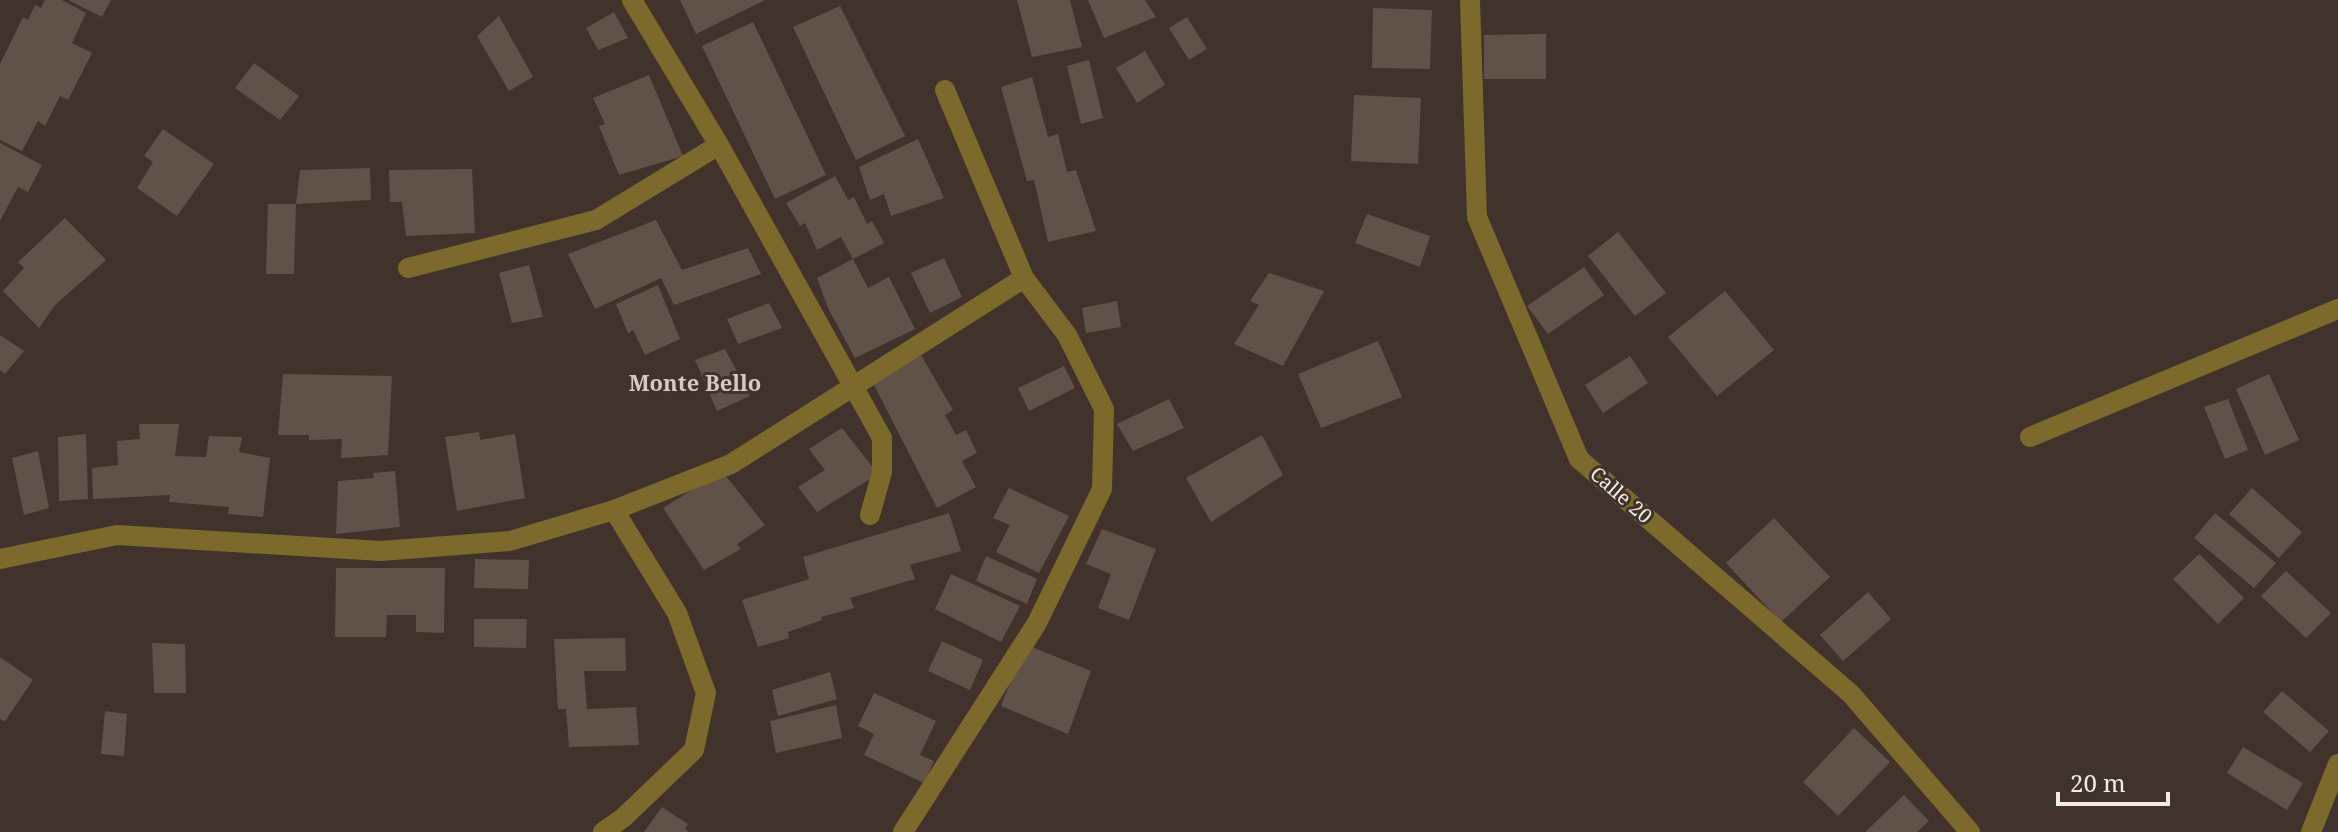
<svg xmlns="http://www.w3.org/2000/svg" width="2338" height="832" font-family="'Noto Serif',serif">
<rect width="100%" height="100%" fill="#40332c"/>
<path fill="#605249" d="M45,0H62L86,13L72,43L92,53L68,100L60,96L45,126L38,121L22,151L0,140V64L23,17L28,20L35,5L41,8Z
M68,0H111L102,17Z
M680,0H765L696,34Z
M1017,0H1070L1082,47L1032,57Z
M1088,0H1145L1156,17L1104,38Z
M840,6L905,136L856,160L793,27Z
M1373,8L1432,10L1430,69L1372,68Z
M614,12L628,38L598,50L586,28Z
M499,16L533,77L509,91L477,36Z
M1187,17L1207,49L1189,60L1169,28Z
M753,22L826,175L775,199L702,46Z
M1546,34V79H1484V35Z
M1145,51L1165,85L1137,103L1116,68Z
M1089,60L1103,118L1081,124L1067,66Z
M254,63L299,96L280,120L235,88Z
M649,75L683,156L619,175L599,126L605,124L593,98Z
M1032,77L1048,137L1058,134L1067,172L1076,170L1096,231L1048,242L1034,180L1027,181L1001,87Z
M1354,95L1421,98L1418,164L1351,161Z
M163,129L214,164L177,216L137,188L153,162L144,156Z
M918,139L944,198L891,216L884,194L870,200L859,167Z
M0,143L42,165L28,192L18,187L0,221Z
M370,168L371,200L296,204L300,170Z
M472,169L475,233L406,236L402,202H390L389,170Z
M835,176L848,200L854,197L867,224L872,221L884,243L853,259L868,288L889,277L915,329L855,358L828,308L817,278L853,259L841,237L817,250L805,223L800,226L786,203Z
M268,204H296L294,274H266Z
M1367,214L1430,236L1420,267L1355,243Z
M65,218L106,260L55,305L39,328L3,291L24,268L18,262Z
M656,220L682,270L748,248L761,274L674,305L661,278L595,309L568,254Z
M1618,232L1666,293L1635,316L1588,256Z
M944,258L962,297L930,313L911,273Z
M529,265L543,317L512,323L499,273Z
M1584,267L1604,295L1548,334L1527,306Z
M1269,273L1324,291L1283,366L1234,344L1259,305L1250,301Z
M658,285L680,339L645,355L633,330L628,333L616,304Z
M1725,291L1774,350L1717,396L1668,337Z
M1117,301L1121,327L1086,333L1082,308Z
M769,303L782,328L738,344L727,319Z
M0,335L24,351L5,374L0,370Z
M1378,341L1402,397L1321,428L1298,374Z
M725,349L750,396L717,411L695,360Z
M921,355L953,410L945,415L956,435L966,430L977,453L962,461L976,487L937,508L874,385Z
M1630,356L1648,383L1603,413L1585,385Z
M1064,366L1075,388L1029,411L1018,388Z
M283,374L392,376L388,455L341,458L342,439L309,440V435H278Z
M2269,374L2299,440L2265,455L2236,389Z
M1169,399L1184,428L1133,451L1117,424Z
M2228,399L2248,450L2225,459L2204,407Z
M139,424H179L175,456L206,457L209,436L242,437L239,452L270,458L263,517L228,514L229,507L169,502L170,495L93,499L92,468L118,465L117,441L140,439Z
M842,428L878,474L817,512L798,487L825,470L809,449Z
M479,432L480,440L515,434L525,498L457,511L445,437Z
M86,434L88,499L59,501L58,437Z
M1262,435L1283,475L1211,522L1186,478Z
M38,451L49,508L24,515L12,458Z
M395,471L400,527L336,534L338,481L374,478L373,473Z
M722,471L765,525L737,544L741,549L704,570L663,508Z
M1009,488L1069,516L1039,573L996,552L1010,525L993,518Z
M2252,488L2302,532L2279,558L2229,514Z
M949,513L961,551L910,565L915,579L850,598L854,608L821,617L822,620L788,632L789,638L758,647L742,600L809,579L803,557Z
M2215,513L2276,563L2254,588L2194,538Z
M1774,518L1830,577L1781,622L1726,563Z
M1102,529L1156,549L1129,620L1098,608L1111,574L1086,564Z
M2199,554L2244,598L2218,624L2173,579Z
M986,556L1037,579L1027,604L976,581Z
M475,559L529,560L528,589L474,588Z
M336,568H445L444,633L416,632V615H387L386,637H335Z
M2286,571L2331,613L2306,638L2261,596Z
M951,574L1020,606L1001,642L935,609Z
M1868,592L1891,619L1843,661L1820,635Z
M474,619H527L526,648L474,647Z
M625,638L626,671H584L587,709L636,707L639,745L569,747L566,709H558L554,639Z
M942,641L983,660L970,690L928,671Z
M152,643L185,644L186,693H154Z
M1025,644L1091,671L1068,734L1001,706Z
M0,657L33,680L5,721L0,719Z
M830,672L837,699L778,716L772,690Z
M2282,691L2329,731L2310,752L2263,712Z
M874,693L936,721L920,755L934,761L924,783L864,755L874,734L858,726Z
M836,705L842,738L776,753L770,721Z
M105,711L127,714L124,756L101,754Z
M1854,728L1890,762L1838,816L1803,782Z
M2243,747L2303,783L2287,810L2227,773Z
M1904,795L1929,821L1917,832H1865Z
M662,807L688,824L685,829L689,832H644Z"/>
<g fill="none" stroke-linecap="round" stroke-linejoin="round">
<path stroke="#7c692c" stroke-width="20" d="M632,0L719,145L882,438V472L870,515
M1470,0L1477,217L1579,459L1851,694L1970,832
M408,268L596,220L719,145
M2030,437L2338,309
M0,559L117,535L381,551L510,541L614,510L731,464L1024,278
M603,832L623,818L694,750L706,693L677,613L614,510
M903,832L1037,623L1102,489L1104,409L1067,335L1024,278L945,90
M2311,832L2338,764"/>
</g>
<g text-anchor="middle" stroke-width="6" stroke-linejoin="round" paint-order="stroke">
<g font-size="20" fill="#f4ebe6" stroke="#40332c">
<text transform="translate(1621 495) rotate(41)" y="7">Calle 20</text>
</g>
<g font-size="22" font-weight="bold" fill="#dac9bf" stroke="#40332c">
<text x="695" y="391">Monte Bello</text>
</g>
</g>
<path d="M2058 792v12h110v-12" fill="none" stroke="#f4ebe6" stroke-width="4"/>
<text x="2070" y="792" font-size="24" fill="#f4ebe6" stroke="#40332c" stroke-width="6" paint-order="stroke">20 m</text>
</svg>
